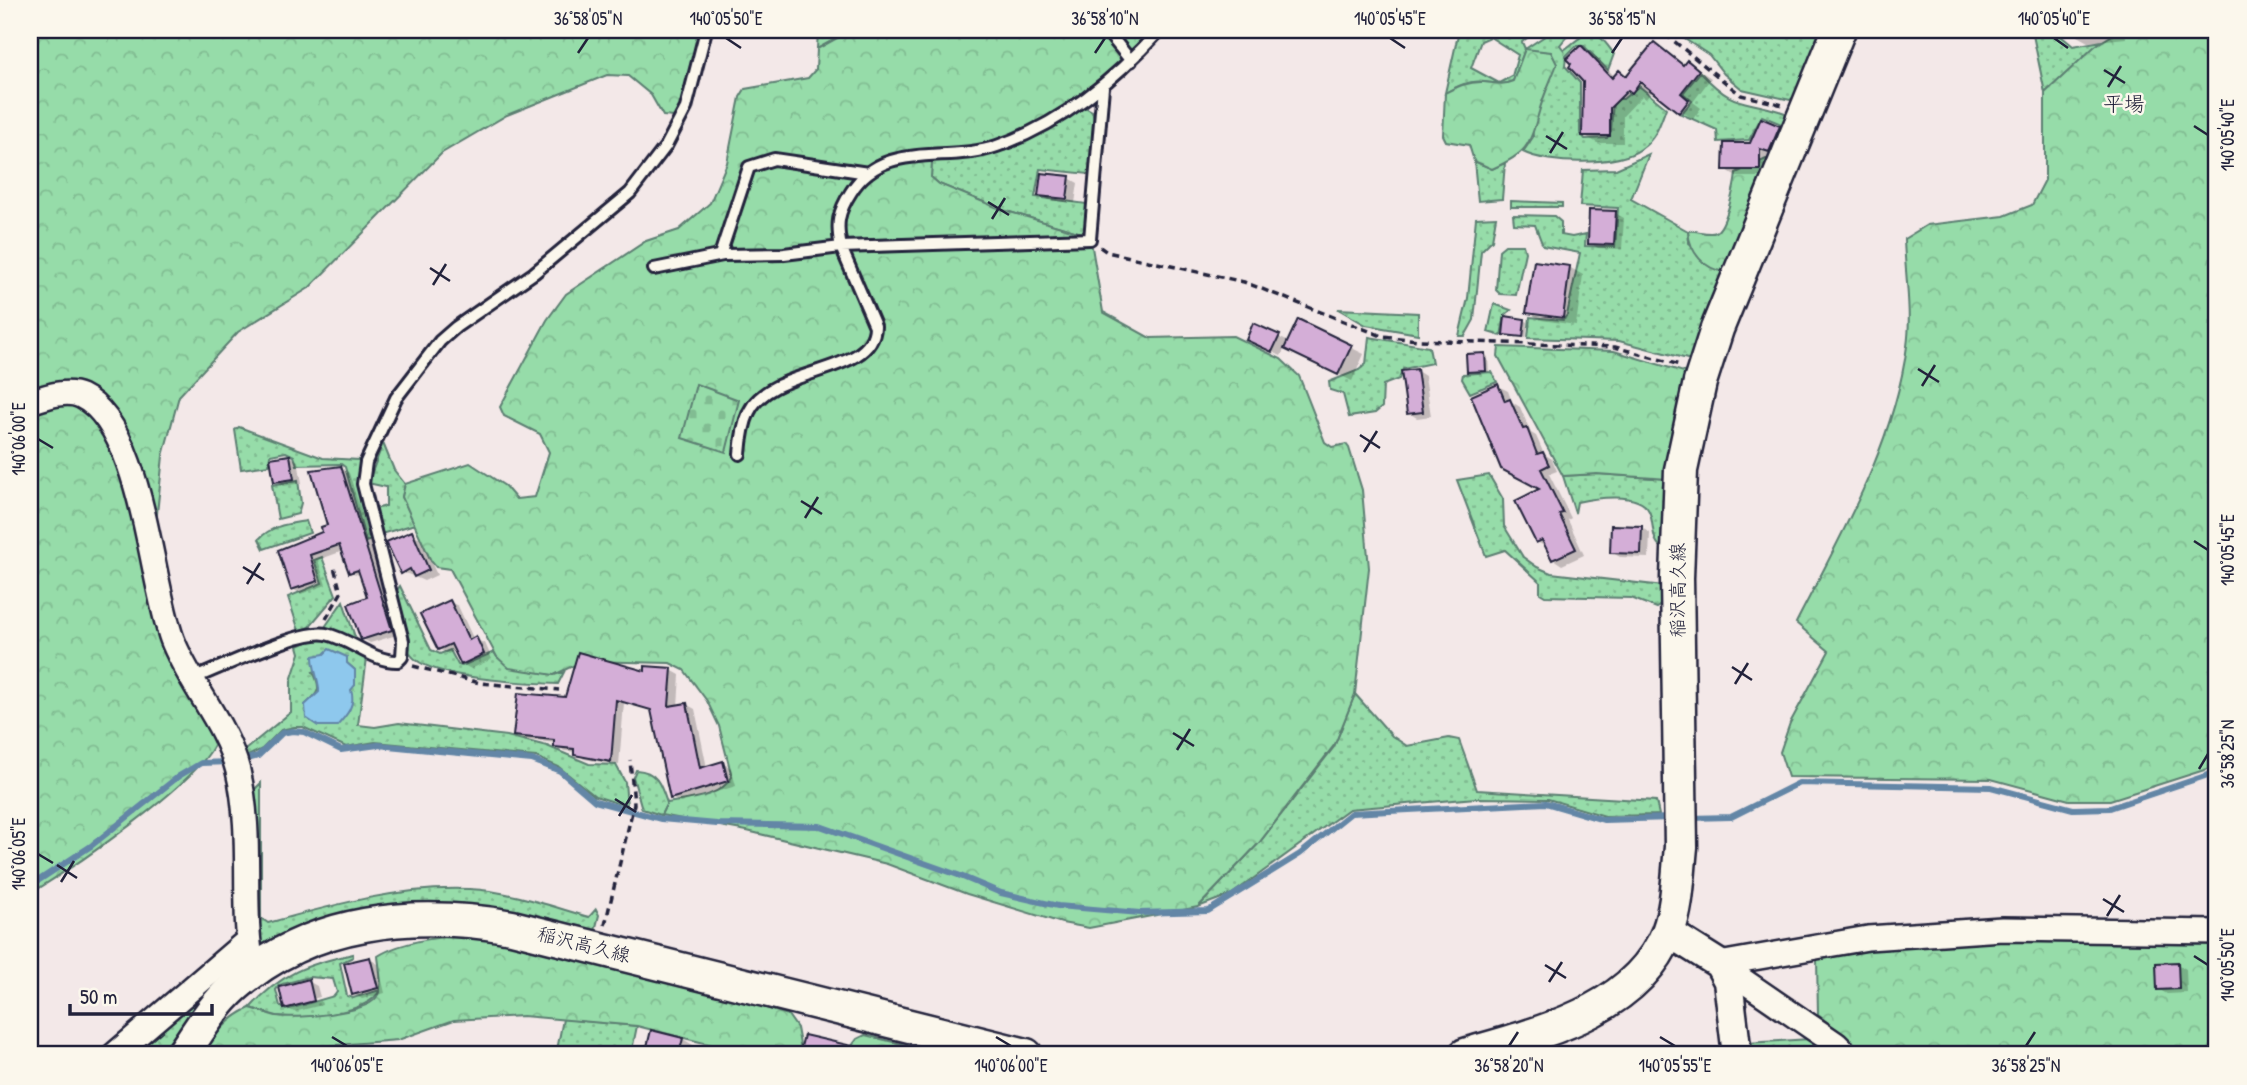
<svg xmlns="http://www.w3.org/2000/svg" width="2247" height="1085" font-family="'Patrick Hand','Klee One',sans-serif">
<defs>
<pattern id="grass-dots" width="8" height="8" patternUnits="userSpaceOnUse" patternTransform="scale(1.75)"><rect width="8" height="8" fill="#96dca9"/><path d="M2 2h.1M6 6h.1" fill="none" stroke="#81bc92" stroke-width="1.8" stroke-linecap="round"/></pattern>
<pattern id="forest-crowns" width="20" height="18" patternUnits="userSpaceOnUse" patternTransform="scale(1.75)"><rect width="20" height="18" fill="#96dca9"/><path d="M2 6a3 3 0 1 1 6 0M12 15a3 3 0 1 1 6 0" fill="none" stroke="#81bc92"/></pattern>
<pattern id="cemetery-stones" width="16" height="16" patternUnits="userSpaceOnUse" patternTransform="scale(1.75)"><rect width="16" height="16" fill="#96dca9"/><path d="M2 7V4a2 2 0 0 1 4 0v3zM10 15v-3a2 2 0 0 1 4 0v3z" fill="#81bc92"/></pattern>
</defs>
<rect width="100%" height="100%" fill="#f3e8e8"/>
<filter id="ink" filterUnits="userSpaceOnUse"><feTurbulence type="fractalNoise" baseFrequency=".0143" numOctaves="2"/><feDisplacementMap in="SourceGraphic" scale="14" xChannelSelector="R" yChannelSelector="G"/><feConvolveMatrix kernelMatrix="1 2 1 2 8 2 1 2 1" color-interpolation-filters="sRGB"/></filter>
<g filter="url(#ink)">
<path fill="url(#grass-dots)" stroke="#5c7f72" stroke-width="2" fill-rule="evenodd" d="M818,30H844L841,36L817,49Z
M1459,30H1537L1522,42L1525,49L1554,30H1572L1560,45L1564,50C1589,31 1592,22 1614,54L1608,70L1583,45L1576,46L1566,56L1565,66L1580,83V133L1585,139L1607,138L1611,131L1613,99H1623L1639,86L1666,108C1660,124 1656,139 1641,149C1618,166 1548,165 1523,152L1533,137L1525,49L1513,81C1500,86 1497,83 1484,82C1469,80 1457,86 1445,93ZM1490,37L1518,55L1512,76L1499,83L1471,68L1481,41Z
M1671,30H1824L1795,96L1790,100L1742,89L1724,74L1709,55Z
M2032,30H2061V36L2073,46L2102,41L2045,93Z
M1700,72C1737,111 1740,97 1785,113L1786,126L1762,116L1749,140L1718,142L1717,130L1681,114L1692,101L1683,93Z
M1085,107L1092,111L1094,118L1089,174L1040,169L1035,197L1087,204L1085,234L1003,210L939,184L931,177L932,161L994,152L1026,140Z
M1649,154L1631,199L1688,231L1689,243L1725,272L1695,361L1619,341L1528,338L1530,317L1563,320L1567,315L1580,253L1543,246L1535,225L1514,224L1513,215L1554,216L1561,222V235L1572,237L1586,234L1585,246L1615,247L1618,208L1580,206L1583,170L1616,169Z
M1474,161L1492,169L1505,163L1502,199L1478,201Z
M1511,201L1562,203V207H1511Z
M1496,217L1492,240L1481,251L1474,320L1465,336H1459L1468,298L1476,218Z
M1505,245H1523L1525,252L1516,295L1500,294L1496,290L1499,250Z
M1494,304L1511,310L1505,315L1501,336L1488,332Z
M1338,309L1418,313V334L1366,325Z
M1369,337L1429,347L1432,363L1403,369L1399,379L1383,385L1382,407L1375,413L1349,417L1343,394L1330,390L1329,382L1359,370L1366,364Z
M1492,372L1497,382L1470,393L1462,379L1463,374Z
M239,427L323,458L359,460L360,499L371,540L366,542L345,467L341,464L297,465L294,456L286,452L270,455L269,465L241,469L235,430Z
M383,443L394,470L405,484L402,497L415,524L381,534L375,509L386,506V487L368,483Z
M1597,474L1668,479L1665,549C1650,544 1655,524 1649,511C1639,491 1595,498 1577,502L1575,513L1563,476Z
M1489,475L1503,499L1504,526L1523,557L1537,567L1551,573L1663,586L1664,601L1657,608L1631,598L1545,596L1540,593V582L1505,550L1486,556L1457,480Z
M298,480L301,503L298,514L278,519L272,485Z
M306,521L310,533L264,549L259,539C272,525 289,524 306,521Z
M322,557L336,595L309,627L299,631L288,597L322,583L314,560Z
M400,586L431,650L440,654L450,650L458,665L462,666L494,652L497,657L554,675L564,672L558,684C528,683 429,679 411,655C406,649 408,642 407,635C406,621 399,606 395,593Z
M343,601L356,640L325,627Z
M313,639L331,640L367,658L358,725L375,727L399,723L507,736L547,746L589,764L616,765L625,782L627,806L595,796L559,767L536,757L375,742L346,747L303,727H294L281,730L262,749L244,758L240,754L291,712V681L300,653L298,646ZM347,663L355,670V685L351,689L305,705C319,693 322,689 313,672Z
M1355,694L1392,736L1407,746L1449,738L1459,740L1477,790L1656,801L1659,815L1605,816L1548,799L1476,798L1349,809L1232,894L1198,907L1259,843L1334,747Z
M636,770C657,771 661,785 667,803L661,815L642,809L633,777Z
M261,783V918L268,923C332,905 401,886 469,889C510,891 550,906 589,917L596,909L599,915L595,931L589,932L519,917L257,953L251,793Z
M353,954V957L340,963L347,996L353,998L380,990C369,1014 301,1020 277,1016C268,1014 258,1010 250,1008C281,973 308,964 353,954ZM309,977L333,979L337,992L334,996L286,1010L280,1006L276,990L279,985Z
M233,964L239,967L194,1008L160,1055H125Z
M563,1019L637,1026L631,1055H556Z
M1810,1039L1831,1055H1748L1747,1043Z"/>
<path fill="url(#forest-crowns)" stroke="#5c7f72" stroke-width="2" d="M30,30H701L684,101L674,117L663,116L651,95L628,76L607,75L507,115L442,153L309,288L238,332L179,396L163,456L155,533L161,568L216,740C204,780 70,869 30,894Z
M844,30H1153C1113,72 1054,126 997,142C978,147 958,148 938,150L932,161L931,177L939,184L1003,210L1085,234L1092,247L1103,312L1150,338L1233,336L1281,359L1299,376L1325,442L1332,447L1346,444L1349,448L1362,490L1369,568L1355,694L1335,744L1259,843L1198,907L1089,928L1062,923L967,894L887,864L747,831L661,815L667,803C689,799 719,798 732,777L719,726L707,701L684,670L670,663L583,661L554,675L509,668L497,657L450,569L436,567L431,561L402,497L405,484L470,463L505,486L516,499L535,497L549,452L540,434L504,416L500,407L547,320L566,294L646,241L679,230L710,203L727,163L740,97L745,89L808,78L816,69L817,49L841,36Z
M2120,30H2217V766L2110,800H2069L1991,779L1788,777L1780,752L1790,723L1829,651L1796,623C1841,535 1894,445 1907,346C1912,312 1905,273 1904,239L1927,225L2004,216L2032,205L2045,180V93L2095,46Z
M1525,49L1551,52L1557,64C1551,80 1543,96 1539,112C1529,147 1527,153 1492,169L1474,161L1469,145L1446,141L1443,135L1445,93C1457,86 1469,81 1484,82C1497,83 1500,86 1513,81Z
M1766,159L1771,160L1725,272C1704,269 1690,253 1688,231C1696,229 1708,236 1716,232C1726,227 1735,185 1736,173Z
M1499,347L1614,351L1684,372L1688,377L1668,479L1597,474L1563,476L1498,356Z
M480,934L707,989L788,1015L797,1028L802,1055H724L712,1045L637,1026L523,1016L454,1020L398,1040L312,1047L282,1055H202C215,1035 227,1018 250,1008C258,1010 267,1014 276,1016C295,1019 364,1014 376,998C384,988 379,967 378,956C403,940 451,935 480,934Z
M2001,939L2217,941V1055H1869L1818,1015L1817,959L1897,946Z
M865,1035L946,1055H845L857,1039Z"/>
<path fill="url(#cemetery-stones)" stroke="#5c7f72" stroke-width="2" d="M696,384L739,400L726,452L682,438Z"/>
<path fill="#8ec8ed" stroke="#6386a6" stroke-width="2" d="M329,649L347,657V663L355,670V685L351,690C356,705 347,715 337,726H318L306,718L305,705L319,692C320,682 313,671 313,656L324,654Z"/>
<path fill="#0003" d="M2076,30H2125L2126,38L2088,42L2077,36Z
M1655,44L1685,66L1688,63L1711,78L1693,102L1701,108L1693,119L1653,90L1646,99L1642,96L1623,116V143H1597L1584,135L1585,82L1581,48L1594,55L1615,77H1628Z
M1779,127L1793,135L1773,177H1738L1725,169L1751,145Z
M1069,178L1078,183L1075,203L1049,200L1040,195Z
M1615,213L1624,218L1622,249L1598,248L1590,243Z
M1569,267L1583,275L1576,325L1541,320L1528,312Z
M1524,320L1528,322L1526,338L1505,334Z
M1299,322L1364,354L1352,381L1285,348L1281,356L1256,344L1254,326L1289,342Z
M1484,354L1488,357L1489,372L1469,371Z
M1417,371L1425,376L1431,416L1417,418L1409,413Z
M1498,386L1508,391L1512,402L1520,407L1531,433L1536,436L1544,454L1552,459L1557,471L1549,474L1571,518L1568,520L1584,555L1562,565L1553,559L1548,548L1537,542L1542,489Z
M290,456L298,461L302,483L284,486L276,481Z
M340,468L349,473L400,634L370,643L361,638L369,599L362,576L350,572L343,551L318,560L326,585L301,594L293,589L280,551L325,533L329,526Z
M1642,528L1650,533L1649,558L1620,557L1611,552Z
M411,533L420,538L437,575L424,581L403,572Z
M450,602L458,606L474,640L485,643L492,659L471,669L462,664L456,650L448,654L439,649Z
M671,670L680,675L678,706L686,704L695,709L707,768L722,763L731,768L736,786L680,803L672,798L653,711L624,703L619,765L584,759L576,752L564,751L556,743L524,740L515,735L566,699L646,673Z
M370,959L378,964L385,993L362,999L353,994Z
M2177,964L2186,969L2187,993L2167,994L2158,989Z
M308,981L317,986L320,997L290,1005V1009L321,1001L322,1005L294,1012L285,1007Z
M652,1032L683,1039L696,1047L694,1055H647Z"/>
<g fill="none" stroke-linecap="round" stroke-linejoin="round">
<path stroke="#6386a6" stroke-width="6" d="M240,761L258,756L282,733L292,731L304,732L341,750L378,745L532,760L560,771L595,801L661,819L717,824L820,826L958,875L1001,893L1058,906L1140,913L1208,911L1300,854L1351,813L1546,803L1604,820L1672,818
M1690,818L1731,817L1799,783L1991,787L2073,809L2110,808L2217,772
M30,886L91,846L179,776L201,763L229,762"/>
</g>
<path fill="#d4aed7" stroke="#22223b" stroke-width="2" d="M1654,42L1683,65L1687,60L1699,70L1681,93L1689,100L1679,113L1640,82L1632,93L1628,90L1610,108V136H1582L1583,82L1569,67L1571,64L1566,59L1581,45L1612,78L1619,70L1626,76Z
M1761,118L1780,126L1769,152L1760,149V170H1723L1724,143H1750Z
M1041,173L1070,176L1067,199L1038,196Z
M1589,210L1616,211L1614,245L1588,244Z
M1534,261L1570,266L1563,318L1526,313Z
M1505,316L1525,319L1523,337L1503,335Z
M1298,319L1352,345L1338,375L1284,349Z
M1253,323L1280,335L1272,352L1246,340Z
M1485,353L1486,371L1467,372L1466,354Z
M1417,369L1423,412L1407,414L1401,371Z
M1498,384L1505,401L1510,399L1523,429L1527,428L1537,454L1543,452L1549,465L1541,469L1563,513L1559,514L1576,549L1552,560L1542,540L1536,543L1515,501L1539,489L1501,469L1471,396Z
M290,455L294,479L274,482L270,458Z
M341,466L392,630L361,640L348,604L367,597L358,570L349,573L339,545L310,555L318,581L291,590L278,550L322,532L321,527L327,525L311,470Z
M1611,525L1642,526L1641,554L1610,553Z
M412,531L429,570L414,577L410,569L401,574L386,542Z
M450,600L469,640L476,636L484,654L461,665L451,644L438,650L420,614Z
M578,652L645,671V666L672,668L669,706L687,703L700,768L723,761L728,781L670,799L651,710L616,700L611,762L574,755V749L554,747V740L513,736L518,693L565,697Z
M370,957L378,988L352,995L344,963Z
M2178,962L2179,989L2157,990L2156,963Z
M309,979L314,1001L284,1009L279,987Z
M651,1030L683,1038L679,1055H645Z
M804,1035L865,1049L864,1055H799Z"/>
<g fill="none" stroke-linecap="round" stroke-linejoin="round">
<g stroke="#22223b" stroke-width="16">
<path id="service" d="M1106,30L1131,61
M1103,87L1090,239L841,247C836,224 838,212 851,192C884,139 947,164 997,146C1062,124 1115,79 1160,30
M720,255L749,167L774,159L868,173
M654,269L723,255L784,254L841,247L875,326C874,377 771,365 749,412C743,425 741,441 740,454
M192,679C220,668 301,629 326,634C351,639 373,662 398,661L402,657L403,641L363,484L366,462L396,398L440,341L456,327L534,273L630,193L666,146L686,108L706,30"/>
</g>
<g stroke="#22223b" stroke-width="28">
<path id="minor" d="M30,402C45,397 66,389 81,396C142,425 150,579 172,639C189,684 226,723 238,771C254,836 240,906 253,971
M1719,964L1868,938L2002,929L2217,932
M1719,964L1836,1044L1847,1055
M114,1055L247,941"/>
</g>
<g stroke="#22223b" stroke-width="33">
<path id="tertiary" d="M1668,932L1719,964L1728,981L1737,1055"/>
</g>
<g stroke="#22223b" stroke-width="37">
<path id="secondary" d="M182,1055C198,1032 213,1006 234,987C311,918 415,910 512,927L1026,1055
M1465,1055C1539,1033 1636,1012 1668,932C1678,905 1678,875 1681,847L1677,578L1681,470L1700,382L1717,329L1839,30"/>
</g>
<path stroke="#22223b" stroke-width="3.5" stroke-dasharray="7 5" stroke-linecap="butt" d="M1654,30L1665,34L1741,95L1783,105
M1100,247L1107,252L1244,282L1382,336L1418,340L1615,347L1680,365
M326,619L341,593L334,567
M413,666L480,683L559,690
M605,925L634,804L630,760"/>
<use href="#service" stroke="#fbf7ec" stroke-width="10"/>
<use href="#minor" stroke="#fbf7ec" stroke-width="23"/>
<use href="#tertiary" stroke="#fbf7ec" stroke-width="28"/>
<use href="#secondary" stroke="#fbf7ec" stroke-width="32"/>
</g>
</g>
<path fill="none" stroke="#22223b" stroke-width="2.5" d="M726,38L741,48M1390,38L1405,48M2054,38L2068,48M578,53L588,38M1095,53L1105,38M1612,53L1622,38M2104,70L2125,83M2108,87L2121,66M2194,126L2208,135M1546,136L1567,149M1550,153L1563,132M988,202L1009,215M992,219L1005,198M430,268L450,281M433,285L446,264M1918,369L1939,382M1922,386L1935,365M1360,435L1380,448M38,439L53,448M1364,452L1377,431M801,501L822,514M805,518L818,497M2194,541L2208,550M243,567L264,580M247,584L260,563M1732,667L1752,680M1735,684L1748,663M1173,733L1194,746M1177,750L1190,729M2199,769L2208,754M615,799L636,812M619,816L632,795M38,854L53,863M57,865L77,878M61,882L74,861M2103,899L2124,912M2107,916L2120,895M2194,956L2208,965M1545,965L1566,978M1549,982L1562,962M332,1037L347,1046M996,1037L1011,1046M1660,1037L1675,1046M1509,1046L1518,1032M2026,1046L2035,1032"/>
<g text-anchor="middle" stroke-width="5" stroke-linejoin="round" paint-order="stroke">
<g font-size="19" fill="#22223b" stroke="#fbf7ec">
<text transform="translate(1677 590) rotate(-90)" y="7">稲沢高久線</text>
<text transform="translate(584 944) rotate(14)" y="7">稲沢高久線</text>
</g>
<g font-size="21" fill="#22223b" stroke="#fbf7ec">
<text x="2124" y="111">平場</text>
</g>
</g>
<rect width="2247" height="1085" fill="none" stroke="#fbf7ec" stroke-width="77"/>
<path d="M70 1004v10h142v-10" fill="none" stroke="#22223b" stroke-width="3.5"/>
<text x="80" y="1004" font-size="21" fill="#22223b" stroke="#fbf7ec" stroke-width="5" paint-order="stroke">50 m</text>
<rect x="38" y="38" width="2170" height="1008" fill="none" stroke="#22223b" stroke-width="2.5"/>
<g font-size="18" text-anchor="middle" fill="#22223b">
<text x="588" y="25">36°58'05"N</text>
<text x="726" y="25">140°05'50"E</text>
<text x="1105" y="25">36°58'10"N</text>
<text x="1390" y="25">140°05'45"E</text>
<text x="1622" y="25">36°58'15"N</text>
<text x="2054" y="25">140°05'40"E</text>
<text transform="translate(2228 135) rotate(-90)" y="6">140°05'40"E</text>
<text transform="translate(19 439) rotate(-90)" y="6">140°06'00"E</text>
<text transform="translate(2228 550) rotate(-90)" y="6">140°05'45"E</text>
<text transform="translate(2228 754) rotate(-90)" y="6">36°58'25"N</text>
<text transform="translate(19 854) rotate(-90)" y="6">140°06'05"E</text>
<text transform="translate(2228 965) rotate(-90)" y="6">140°05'50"E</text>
<text x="347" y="1072">140°06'05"E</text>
<text x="1011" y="1072">140°06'00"E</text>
<text x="1509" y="1072">36°58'20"N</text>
<text x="1675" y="1072">140°05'55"E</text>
<text x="2026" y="1072">36°58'25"N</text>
</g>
</svg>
